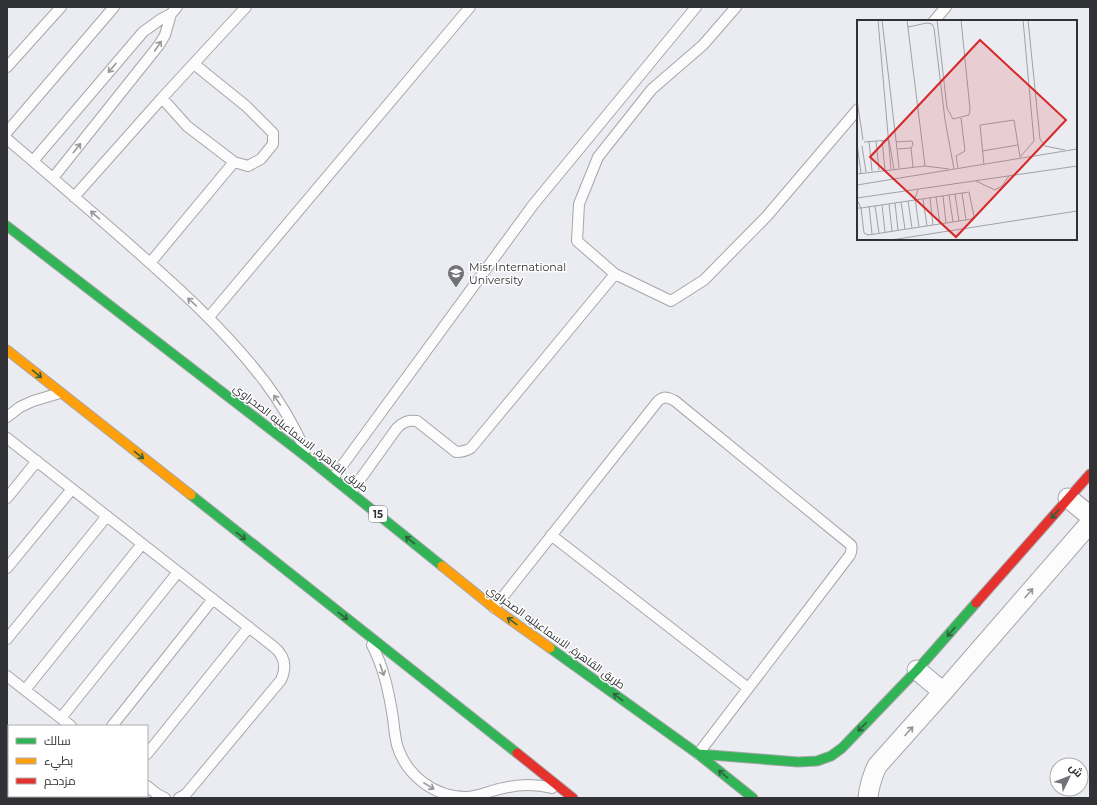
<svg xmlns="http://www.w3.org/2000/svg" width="1097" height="805" font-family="Montserrat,Cairo,sans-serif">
<rect width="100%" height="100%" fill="#ebecf1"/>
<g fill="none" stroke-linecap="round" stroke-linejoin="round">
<g stroke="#a6a6aa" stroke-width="12">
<path id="lane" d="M736,7L703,45L652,89L598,157L579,204L577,241L615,274L671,301L704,280L767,216L858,109
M934,21L946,7
M194,64L246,106L273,133V144L261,159L248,166L234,162
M7,67L61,7
M7,132L114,7
M7,139C46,172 85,206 124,240C174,284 224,328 265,382C281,403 294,426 305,450
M33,161L143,32L161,19L171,14L177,7
M53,178L159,45L165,35L171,14
M74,197L162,98
M150,263L234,162L187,126L162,98L246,7
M209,317L470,7
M7,417L20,407L33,401L60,393
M7,438L274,647C285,656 287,667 281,680L186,794L179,798
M333,478L533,205L696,7
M351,492L397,428C403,422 408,420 417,421L456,452C462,452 466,451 471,448L615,274
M7,498L37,461
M551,535L748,688
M7,568L72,489
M494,608L658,401C664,396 668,397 675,401L851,545C852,549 852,551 850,555L698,754
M7,639L107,516
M372,645C384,668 389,693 393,718C394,727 395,737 397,745C406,775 434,797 466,797C479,797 491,790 504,788C520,784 537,784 552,788
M7,676L71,726
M25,690L142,544
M61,718L178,572
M112,726L213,599
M147,754L249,627
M147,786L157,794L165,798"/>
</g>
<g stroke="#a6a6aa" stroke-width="21">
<path id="street" d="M1068,498L1090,516
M917,670L943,692
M868,798C869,786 872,777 877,766L943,692L1090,523"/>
</g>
<g stroke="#a6a6aa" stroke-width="11">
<path id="fast" d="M7,226L309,459L442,566
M191,495L517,753
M550,648L698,754L753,798
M698,754L798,762L817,761L831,756L842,748L917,670L976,603"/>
</g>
<g stroke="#a6a6aa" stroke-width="11">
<path id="slow" d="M7,350L191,495
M442,566L494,608L550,648"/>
</g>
<g stroke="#a6a6aa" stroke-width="11">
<path id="jam" d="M976,603L1090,474
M517,753L573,798"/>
</g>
<use href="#lane" stroke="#fcfcfd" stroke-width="10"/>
<use href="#street" stroke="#fcfcfd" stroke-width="19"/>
<use href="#fast" stroke="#30b455" stroke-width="9"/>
<use href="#slow" stroke="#ff9f0a" stroke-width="9"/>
<use href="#jam" stroke="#e5322d" stroke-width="9"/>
<path stroke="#c8c8c9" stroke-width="1" d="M7,739L9,741
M7,759L9,760
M54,796L57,798
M79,796L82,798"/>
</g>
<defs><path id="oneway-shaft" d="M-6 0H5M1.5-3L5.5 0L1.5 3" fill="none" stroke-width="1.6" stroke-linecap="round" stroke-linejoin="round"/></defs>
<g stroke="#969799">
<use href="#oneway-shaft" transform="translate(158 46) rotate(-56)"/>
<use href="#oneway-shaft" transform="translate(112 68) rotate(130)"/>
<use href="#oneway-shaft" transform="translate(77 148) rotate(-51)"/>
<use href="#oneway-shaft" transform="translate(95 215) rotate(-139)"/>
<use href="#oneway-shaft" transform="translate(192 302) rotate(-138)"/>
<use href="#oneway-shaft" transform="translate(277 400) rotate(-124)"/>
<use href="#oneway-shaft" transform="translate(1029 593) rotate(-49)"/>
<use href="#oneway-shaft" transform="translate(382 670) rotate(71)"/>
<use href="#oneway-shaft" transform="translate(909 731) rotate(-48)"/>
<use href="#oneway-shaft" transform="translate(429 786) rotate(31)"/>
</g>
<g stroke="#316040">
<use href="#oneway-shaft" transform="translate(37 374) rotate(39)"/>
<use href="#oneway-shaft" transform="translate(139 455) rotate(38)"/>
<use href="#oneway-shaft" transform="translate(1055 514) rotate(131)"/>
<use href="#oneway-shaft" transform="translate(241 536) rotate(38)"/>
<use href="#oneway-shaft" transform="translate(410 540) rotate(-141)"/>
<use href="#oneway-shaft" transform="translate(343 616) rotate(38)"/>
<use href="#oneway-shaft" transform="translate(512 621) rotate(-144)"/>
<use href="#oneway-shaft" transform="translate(951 632) rotate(131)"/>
<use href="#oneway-shaft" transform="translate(618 697) rotate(-144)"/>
<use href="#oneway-shaft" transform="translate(862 727) rotate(134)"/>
<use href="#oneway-shaft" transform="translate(723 774) rotate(-141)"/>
</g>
<defs>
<g id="university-pin" transform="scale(0.9)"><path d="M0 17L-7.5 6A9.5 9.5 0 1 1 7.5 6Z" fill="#727377" stroke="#fff"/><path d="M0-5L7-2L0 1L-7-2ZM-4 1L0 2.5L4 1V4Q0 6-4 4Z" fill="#fff"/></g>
</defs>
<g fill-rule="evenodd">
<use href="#university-pin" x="456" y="273"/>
</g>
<g text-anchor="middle" stroke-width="3" stroke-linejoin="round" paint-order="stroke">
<rect fill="#fff" stroke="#6f7072" stroke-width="1" x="369" y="506" width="18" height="16" rx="3"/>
<g font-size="10" font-weight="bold" fill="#313235">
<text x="378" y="518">15</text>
</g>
<g font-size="11" fill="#313235" stroke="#fff" text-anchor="start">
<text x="469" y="271">Misr International<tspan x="469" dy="13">University</tspan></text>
</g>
<g font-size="11" fill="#313235" stroke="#fff">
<text transform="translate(301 438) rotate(38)" y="4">طريق القاهرة, الاسماعيليه الصحراوي</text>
<text transform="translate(556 637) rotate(36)" y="4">طريق القاهرة, الاسماعيليه الصحراوي</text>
</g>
</g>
<g transform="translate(857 20)">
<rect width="220" height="220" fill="#ebecf1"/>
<path fill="none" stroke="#a1a2a6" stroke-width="1" d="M21,0L34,149M25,0L40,129L54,128L56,147M50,0L68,146M80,0L90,88L96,99L112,95L113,89L104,0M171,0L183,119L188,126L208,130M51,7L70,3L75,4L77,8L88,100L97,149M0,80L6,120M25,120L28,150M32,120L37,149M12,121L15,151M19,121L22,150M7,122L32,120M39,122L55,121L56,125L54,128M0,124L4,153M5,126L9,152M40,129L42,148M125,131L161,125M163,137L177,121L166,0M127,145L123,105L157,100L163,137M101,148L99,136L108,131L104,98M0,154L68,146L92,149M119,161L138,170L145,166L152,156M0,165L220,129M61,170L58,178L62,207M112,172L117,196L115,199L11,215L7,213L4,188ZM105,173L109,200M98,174L102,201M92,175L96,202M86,176L89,203M79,177L83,204M0,178L220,146M73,178L76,205M66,179L70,206M0,180L4,188H0M51,181L55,208M44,182L48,209M38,183L41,210M32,184L35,211M25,185L28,212M12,186L15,214M18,186L22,213M34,220L220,191"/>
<path fill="#d62828" fill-opacity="0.15" stroke="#d62828" stroke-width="2" d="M123,20L209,100L99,217L13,137Z"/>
<rect width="220" height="220" fill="none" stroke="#313235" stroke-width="2"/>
</g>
<rect width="1097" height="805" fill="none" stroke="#313235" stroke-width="16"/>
<rect x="8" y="725" width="140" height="72" fill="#ffffff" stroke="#adadae"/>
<rect x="16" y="738" width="20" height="6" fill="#30b455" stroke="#adadae"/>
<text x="44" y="745" font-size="12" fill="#313235">سالك</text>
<rect x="16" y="758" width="20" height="6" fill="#ff9f0a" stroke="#adadae"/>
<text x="44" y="765" font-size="12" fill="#313235">بطيء</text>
<rect x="16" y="778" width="20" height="6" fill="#e5322d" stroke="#adadae"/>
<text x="44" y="785" font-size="12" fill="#313235">مزدحم</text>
<g transform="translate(1069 777) rotate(47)"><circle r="19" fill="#ffffff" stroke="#adadae"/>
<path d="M0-3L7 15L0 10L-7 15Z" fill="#727377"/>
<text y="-6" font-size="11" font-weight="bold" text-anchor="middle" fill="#313235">ش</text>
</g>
</svg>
